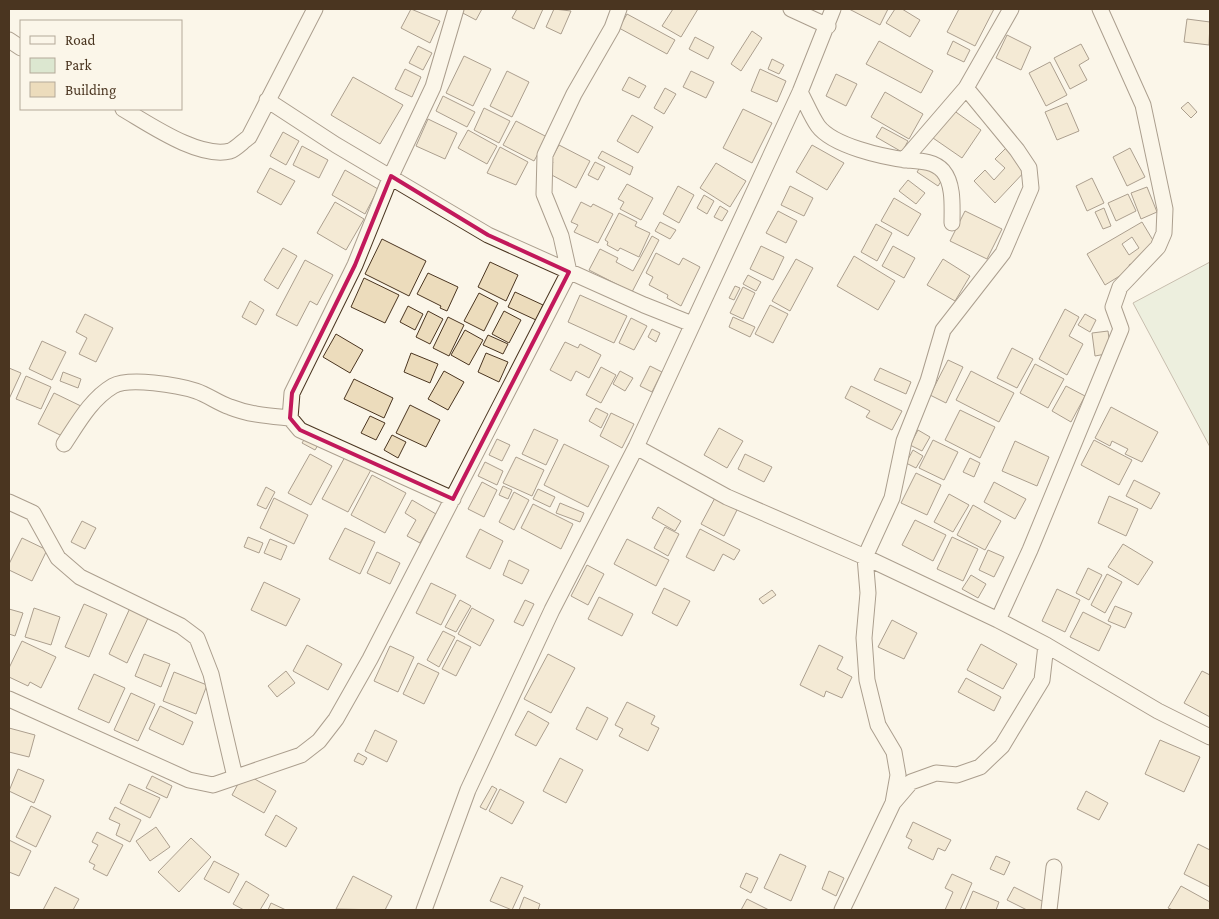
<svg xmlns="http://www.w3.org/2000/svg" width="1219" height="919" font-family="'Crimson Pro',serif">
<rect width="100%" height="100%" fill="#fbf6e9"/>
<path fill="#dce7d0" stroke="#887966" d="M1210,262V447L1133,303Z"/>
<path fill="#ecdcbc" stroke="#4a3520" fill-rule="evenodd" d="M411,9L440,21L430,43L401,28Z
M458,9H482L476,20L457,10Z
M517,9H543L534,29L512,18Z
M554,9L571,11L561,34L546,27Z
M673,9H698L681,37L662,26Z
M849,9H888L880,25Z
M895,9H902L920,20L910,37L886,23Z
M959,9H994L975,46L947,32Z
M627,14L675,40L667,54L619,28Z
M1187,19L1210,22L1209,45L1184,42Z
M752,31L762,38L741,71L731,64Z
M1007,35L1031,47L1021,70L996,58Z
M695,37L714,47L708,59L689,49Z
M879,41L933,71L921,93L866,64Z
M953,41L970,50L964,62L947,54Z
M1081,44L1089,59L1079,65L1087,80L1070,89L1054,58Z
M418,46L432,53L423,70L409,63Z
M464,56L491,69L473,106L446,93Z
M772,59L784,65L779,74L768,69Z
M1050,62L1067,95L1046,106L1029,73Z
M405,69L421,77L412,97L395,89Z
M760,69L786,81L777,102L751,91Z
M507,71L529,82L512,117L490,106Z
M691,71L714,82L706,98L683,87Z
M836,74L857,84L846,106L826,96Z
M353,77L403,105L380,144L331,115Z
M629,77L646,86L639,98L622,90Z
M665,88L676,94L664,114L654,108Z
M885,92L923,114L909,139L871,117Z
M443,96L475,112L467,127L436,111Z
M1188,102L1197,112L1191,118L1181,108Z
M1067,103L1079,131L1057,140L1045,112Z
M484,108L510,121L499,143L474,130Z
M743,109L772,123L752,163L723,148Z
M953,110L981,130L962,158L933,138Z
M632,115L653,127L638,153L617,141Z
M428,119L457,133L445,159L416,146Z
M516,121L547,137L534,161L503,145Z
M882,127L908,141L902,152L876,137Z
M468,130L497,146L487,164L458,148Z
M283,132L299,141L286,165L270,156Z
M559,145L590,161L576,188L548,173L553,162L550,161Z
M812,145L844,163L827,190L796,172Z
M302,146L328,160L319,178L293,165Z
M500,147L528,162L516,185L487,173Z
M1007,147L1028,168L995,203L974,181L985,170L994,180L1005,168L995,159Z
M1130,148L1145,177L1127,186L1113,157Z
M602,151L633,167L630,175L598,158Z
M927,157L948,171L938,186L917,172Z
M595,162L605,167L598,180L588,175Z
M716,163L746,181L730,207L700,188Z
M270,168L295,181L281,205L257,192Z
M345,170L378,189L365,214L332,195Z
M1092,178L1104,203L1087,211L1076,186Z
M908,180L925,193L916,204L899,191Z
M627,184L653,198L641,220L620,209L624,202L618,199Z
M678,186L694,195L679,223L663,214Z
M790,186L813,198L804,216L781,205Z
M1147,187L1157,212L1141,219L1131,193Z
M1128,194L1136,211L1116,221L1108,203Z
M704,195L714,201L707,214L697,208Z
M894,198L921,214L908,236L881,221Z
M335,202L364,219L346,250L317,233Z
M581,202L591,207L593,204L613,214L598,243L574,232L578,225L571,222Z
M720,206L728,211L722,221L714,217Z
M1104,208L1111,226L1103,229L1095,212Z
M778,211L797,221L786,243L766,233Z
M965,211L1002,229L987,259L950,241Z
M619,213L637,222L635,226L650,233L639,257L620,248L618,251L607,245L608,242L605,240Z
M660,222L676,230L670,239L655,231Z
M1142,222L1160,252L1135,262L1129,265L1131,269L1105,285L1087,254ZM1132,237L1139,248L1129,255L1122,244Z
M876,224L892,233L877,261L861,252Z
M652,236L659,240L632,292L589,270L600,249L618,258L616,262L633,271Z
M382,239L426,261L409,296L365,274Z
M761,246L784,257L773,280L750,269Z
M893,246L915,258L904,278L882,266Z
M283,248L297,256L278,289L264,280Z
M656,253L679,265L683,258L700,267L681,306L667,298L668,295L649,285L653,277L646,273Z
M854,256L895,281L878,310L837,286Z
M796,259L813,268L790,311L772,301Z
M943,259L970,276L955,301L927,285Z
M305,260L333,275L317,305L310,301L297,326L276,315Z
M490,262L518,275L506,301L478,287Z
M428,273L458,287L447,311L440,308L441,306L417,294Z
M748,275L761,282L756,291L743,284Z
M364,278L399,295L385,323L351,307Z
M735,286L740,288L734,300L729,298Z
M743,287L755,293L743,319L730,313Z
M515,292L543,305L536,320L508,307Z
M479,293L498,303L484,331L464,321Z
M580,295L627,316L614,343L568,322Z
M250,301L264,310L256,325L242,317Z
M770,305L788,314L773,343L755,334Z
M408,306L423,314L415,330L400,322Z
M1065,309L1079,317L1069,336L1083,344L1067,375L1039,359Z
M428,311L443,319L430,344L416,337Z
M504,311L521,320L509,343L492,334Z
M85,314L113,328L96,362L79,354L87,338L76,332Z
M1085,314L1096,320L1090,332L1078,325Z
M448,317L464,325L449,356L433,348Z
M733,317L755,327L750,337L729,327Z
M631,318L647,326L634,350L619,343Z
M652,329L660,333L656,342L648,337Z
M465,330L483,340L469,365L451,355Z
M1108,331L1111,353L1095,356L1092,333Z
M336,334L363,350L350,373L323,357Z
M488,335L508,344L503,354L483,345Z
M42,341L66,352L52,380L29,369Z
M565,342L578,348L580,344L601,355L589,378L576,371L571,381L550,370Z
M1012,348L1033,359L1017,388L997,378Z
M411,353L438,364L430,383L404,372Z
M486,353L508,362L499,382L478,372Z
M948,360L963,367L946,403L930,395Z
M1035,364L1064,379L1048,408L1020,393Z
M650,366L662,372L652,392L640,386Z
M601,367L616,375L601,403L586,395Z
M9,368L21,373L9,399Z
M880,368L911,382L906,394L874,380Z
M444,371L464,382L448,410L428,399Z
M620,371L633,378L625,391L613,384Z
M971,371L1014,393L999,422L956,400Z
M63,372L81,379L78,388L60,381Z
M26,376L51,387L41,409L16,399Z
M354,379L393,398L384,418L344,399Z
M851,386L902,411L892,430L866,417L870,411L845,398Z
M1066,386L1085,396L1071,422L1052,411Z
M54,393L85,408L70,440L38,424Z
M410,405L440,420L426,447L396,433Z
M1111,407L1158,432L1142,462L1125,454L1128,449L1112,441L1110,446L1095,438Z
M596,408L608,414L601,428L589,421Z
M960,410L995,427L980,458L945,440Z
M611,413L634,424L622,448L600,436Z
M370,416L385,423L376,440L361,433Z
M719,428L743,441L727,468L704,455Z
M534,429L558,440L546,465L522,454Z
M918,430L930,437L922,451L910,445Z
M307,435L320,442L315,450L302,443Z
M392,435L406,442L398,458L384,450Z
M497,439L510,445L502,461L489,455Z
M933,440L958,452L944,480L919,468Z
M1094,440L1132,460L1119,485L1081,465Z
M1015,441L1049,457L1037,486L1002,471Z
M564,444L609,466L588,507L544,485Z
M913,450L923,456L916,468L906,463Z
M310,454L332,466L311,505L288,493Z
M745,454L772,467L764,482L738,469Z
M346,455L372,468L348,512L322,499Z
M516,457L544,470L532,496L503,483Z
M970,458L980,463L974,477L963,472Z
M485,462L503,471L497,485L478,476Z
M916,473L941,485L927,515L901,503Z
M372,475L406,493L385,533L351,515Z
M1134,480L1160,493L1151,509L1126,496Z
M482,482L497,490L484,517L468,509Z
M994,482L1026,499L1015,519L984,502Z
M503,486L512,490L508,499L499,495Z
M266,487L275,492L266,509L257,505Z
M538,489L555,497L550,507L533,499Z
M514,492L529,500L514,530L499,522Z
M949,494L969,505L953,532L934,522Z
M716,496L738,508L724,536L701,524Z
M1109,496L1138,509L1126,536L1098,523Z
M274,498L308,515L294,544L260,528Z
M412,500L436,514L420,543L407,536L416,520L405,513Z
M560,503L584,513L580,522L556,513Z
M533,504L573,524L561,549L521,528Z
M973,505L1001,521L985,550L957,535Z
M658,507L681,521L675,531L652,518Z
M915,520L946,535L933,561L902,545Z
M82,521L96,528L85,549L71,542Z
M665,527L679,534L668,556L654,548Z
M345,528L375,542L360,574L329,559Z
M480,529L503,541L490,569L466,557Z
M700,529L740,550L734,560L723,554L714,571L686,557Z
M248,537L263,543L259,553L244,547Z
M952,537L978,549L963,581L937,569Z
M22,538L47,550L32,581L9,570V564Z
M270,539L287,546L281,560L264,553Z
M627,539L669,560L656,586L614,564Z
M1123,544L1153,562L1138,585L1108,567Z
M988,550L1004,557L994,577L979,570Z
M377,552L400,563L390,584L367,573Z
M509,560L529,570L522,584L503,575Z
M587,565L604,574L588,605L571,596Z
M1088,568L1102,575L1089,600L1076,593Z
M1107,574L1122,582L1105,613L1091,605Z
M971,575L986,584L978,598L962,589Z
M264,582L300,599L286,626L251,610Z
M431,583L456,595L441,625L416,613Z
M664,588L690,601L677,626L652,613Z
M1057,589L1080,600L1065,632L1042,621Z
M772,590L776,595L763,604L759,599Z
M599,597L633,614L622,636L588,619Z
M460,600L471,606L456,632L445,627Z
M525,600L534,604L523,626L514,622Z
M84,604L107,614L89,657L65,647Z
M1115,606L1132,613L1125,628L1108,621Z
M34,608L60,617L51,645L25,637Z
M130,608L149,616L127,663L109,654Z
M472,608L494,620L480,646L458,634Z
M9,609L23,613L15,636L9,634Z
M1083,612L1111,626L1099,651L1070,637Z
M892,620L917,633L904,659L878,647Z
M443,631L455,637L439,667L427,660Z
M457,640L471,647L456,676L442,669Z
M22,641L56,657L41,688L30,682L28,686L9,677V668Z
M981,644L1017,664L1003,689L967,670Z
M307,645L342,664L328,690L293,671Z
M819,645L843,657L837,669L852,677L842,698L826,691L824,697L800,685Z
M390,646L414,657L398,692L374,681Z
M144,654L170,664L161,687L135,676Z
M548,654L575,668L551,713L524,699Z
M418,663L439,673L424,704L403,694Z
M286,671L295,683L277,697L268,686Z
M1202,671L1210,675V717L1184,703Z
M174,672L207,685L196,714L163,701Z
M94,674L125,688L109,723L78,709Z
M966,678L1001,697L994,711L958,692Z
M131,693L155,704L138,741L114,730Z
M627,702L655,716L651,724L659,728L648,751L619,736L623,729L615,725Z
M160,706L193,722L183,745L149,729Z
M587,707L608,718L597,740L576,729Z
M528,711L549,723L536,746L515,735Z
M9,728L35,735L29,757L9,752Z
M375,730L397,741L387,762L365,751Z
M1160,740L1200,757L1184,792L1145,774Z
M358,753L367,758L363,765L354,761Z
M560,758L583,770L566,803L543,791Z
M18,769L44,780L34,803L9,791Z
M244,773L276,791L264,813L232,795Z
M152,776L172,786L167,798L146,788Z
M129,784L160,798L150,818L120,803Z
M492,786L497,789L486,810L480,807Z
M500,789L524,802L512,824L489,811Z
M1086,791L1108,803L1099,820L1077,809Z
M31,806L51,816L36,847L16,837Z
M115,807L141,820L130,842L116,835L120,824L109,819Z
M276,815L297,828L286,847L265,835Z
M913,822L951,840L945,851L938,848L933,860L908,848L912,840L906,837Z
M156,827L170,847L150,861L136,841Z
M97,832L123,845L107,876L93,869L95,865L89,862L98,845L92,842Z
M191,838L211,857L179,892L158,872Z
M9,840L31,851L19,876L9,872Z
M1198,844L1210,850V887L1184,874Z
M780,854L806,866L791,901L764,888Z
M996,856L1010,862L1004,875L990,869Z
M214,861L239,874L229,893L204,879Z
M829,871L844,878L836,896L822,889Z
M746,873L758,878L751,893L740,887Z
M952,874L972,883L960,910H945L953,892L945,888Z
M353,876L392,896L385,910L336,909Z
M501,877L523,886L512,910L490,901Z
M246,881L269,895L260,910H244L233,904Z
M1181,886L1210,902V910H1173L1168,908Z
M55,887L79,899L73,910H43Z
M1014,887L1046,903L1042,910H1027L1007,900Z
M973,891L999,902L996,910H965Z
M524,897L540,904L538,910H519Z
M747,899L769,910H741Z
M271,903L286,910H268Z"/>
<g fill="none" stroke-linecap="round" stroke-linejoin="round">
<g stroke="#4a3520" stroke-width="17">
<path id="minor" d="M791,9L828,26
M9,40L21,48
M800,92C806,103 811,116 818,126C833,146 883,157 907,160C919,161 934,161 943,171C954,184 952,207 952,223
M267,100L336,145L488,235L644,305L692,324
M123,109C149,124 199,159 230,151C236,149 243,141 249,137L315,9
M904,160L966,88L1011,9
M64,444C78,423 91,399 113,386C129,377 178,385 196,391C208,395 218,403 230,407C250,415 270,416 290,418
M636,447L727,497L865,557L998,620L1046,645L1158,711L1210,737
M453,499L300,430L290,418L292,393L355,265L391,176L433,87L456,9
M9,502L33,513L58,558L80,577L181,626L197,638L211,674L235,777
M998,620L1030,550L1121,329L1113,307L1120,287L1158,247L1164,233L1165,209L1143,105L1100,9
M9,699L189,780L213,785L301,755L319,741L336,719L370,659L569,272L561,236L544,194L545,155L574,94L612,28L619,9
M893,803L898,775L894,752L878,725L867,680L864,638L868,593L865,557L892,498L904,441L928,381L943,330L1003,253L1031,188L1029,168L1017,150L966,88
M424,910L468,790L552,610L636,447L800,92L833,9
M842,910L893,803L911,782L936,773L957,775L980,767L1002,746L1042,680L1046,645
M1049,910L1054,867"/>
</g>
<use href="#minor" stroke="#fbf6e9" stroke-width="15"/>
</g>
<path d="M0 0H1219V919H0ZM391,176L488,235L569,272L453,499L300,430L290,418L292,393L355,265Z" fill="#fbf6e9" fill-opacity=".55" fill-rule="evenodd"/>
<path fill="none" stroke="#c2185b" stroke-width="4" stroke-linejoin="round" d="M391,176L488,235L569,272L453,499L300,430L290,418L292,393L355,265Z"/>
<rect width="1219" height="919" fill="none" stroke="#4a3520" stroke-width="20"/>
<rect x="20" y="20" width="162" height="90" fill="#fbf6e9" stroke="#b4a999"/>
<rect x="30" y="36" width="25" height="8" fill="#fbf6e9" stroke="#b4a999"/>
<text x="65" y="45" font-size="15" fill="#4a3520">Road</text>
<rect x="30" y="58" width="25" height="15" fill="#dce7d0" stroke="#b4a999"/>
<text x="65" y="70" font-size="15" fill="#4a3520">Park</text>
<rect x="30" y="82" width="25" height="15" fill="#ecdcbc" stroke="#b4a999"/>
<text x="65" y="95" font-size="15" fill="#4a3520">Building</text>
</svg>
